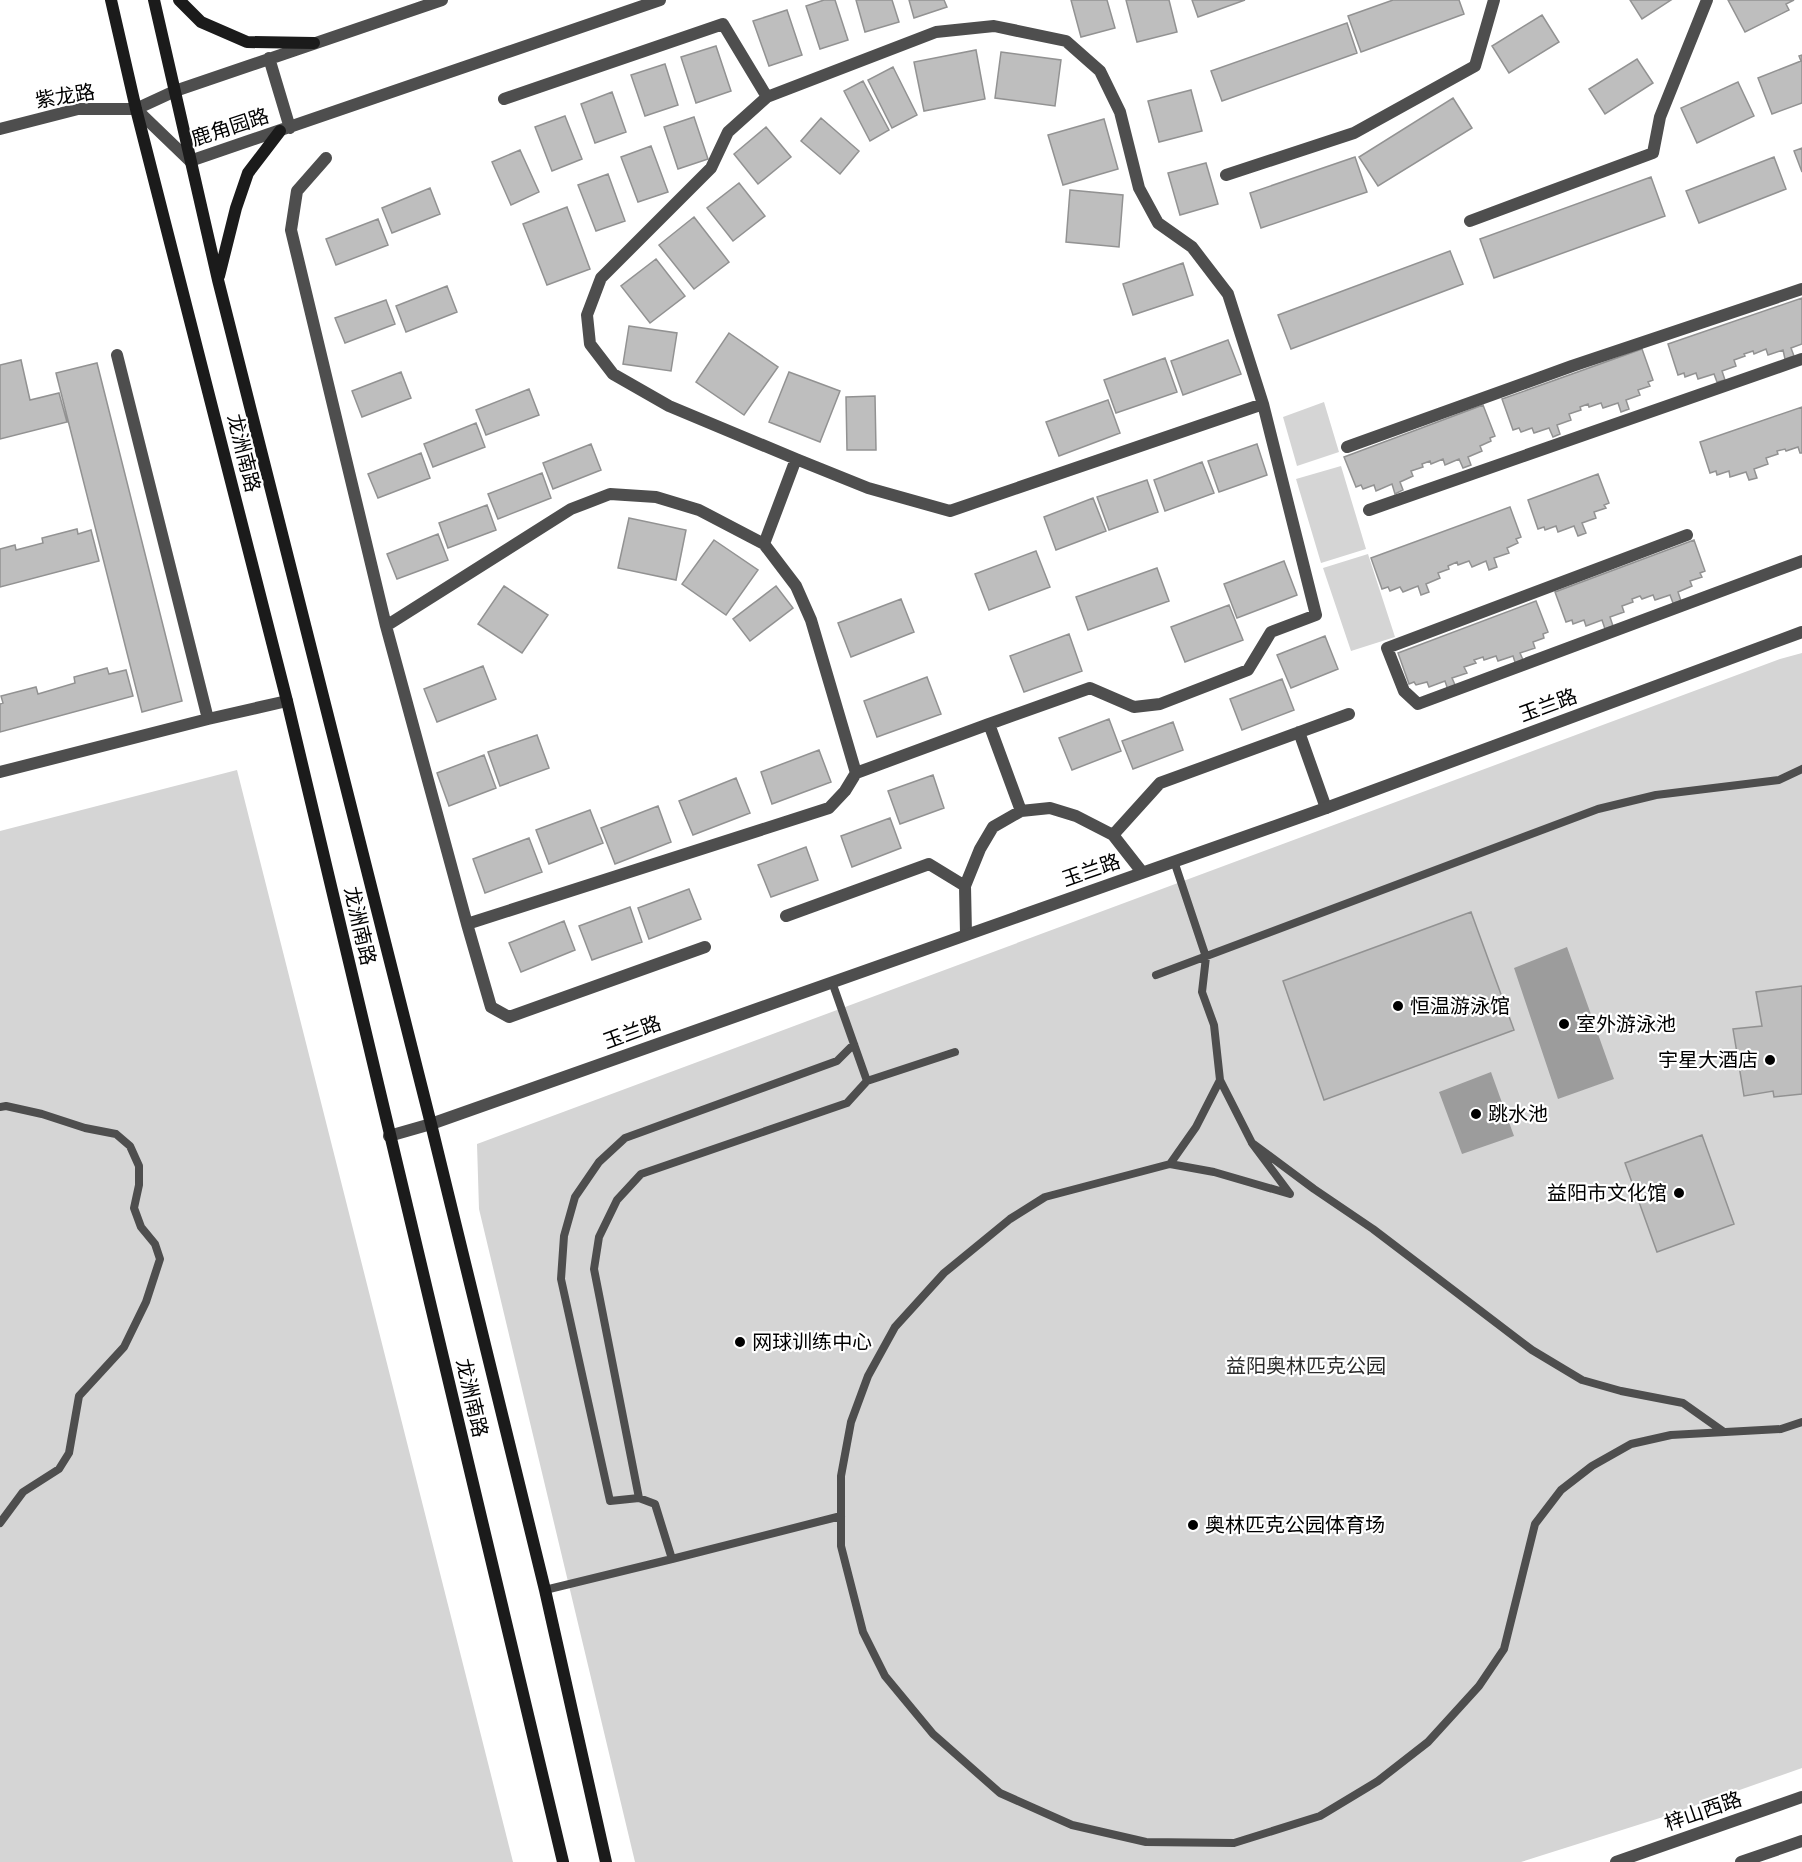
<svg xmlns="http://www.w3.org/2000/svg" width="1802" height="1862" font-family="Rubik,'Noto Sans SC',sans-serif">
<rect width="100%" height="100%" fill="#fff"/>
<path fill="#d5d5d5" d="M1324,402L1339,452L1297,466L1283,417Z
M1341,466L1366,549L1321,563L1296,479Z
M1368,554L1395,637L1351,651L1323,568Z
M1802,653V1768L1663,1817L1521,1862H635L479,1209L477,1144L1780,659Z
M237,770L513,1862H0V831Z"/>
<path fill="#9c9c9c" d="M1567,947L1614,1079L1558,1099L1514,968Z
M1491,1072L1514,1136L1462,1154L1439,1092Z"/>
<path fill="#bebebe" stroke="#929292" stroke-width="1.5" d="M824,0H835L848,40L820,49L806,6Z
M856,0H892L899,22L865,32Z
M909,0H944L947,7L914,18Z
M1071,0H1107L1115,28L1081,37Z
M1126,0H1169L1177,32L1137,42Z
M1192,0H1245L1198,17Z
M1393,0H1459L1464,14L1361,52L1348,16Z
M1630,0H1671L1642,19Z
M1728,0H1794L1786,4L1789,10L1745,32Z
M787,10L802,55L769,66L753,21Z
M1542,15L1559,42L1509,73L1492,46Z
M1347,23L1357,53L1222,101L1211,71Z
M716,46L731,91L696,103L681,57Z
M976,50L985,99L924,111L914,62Z
M1001,52L1061,60L1055,106L995,98Z
M1802,55V103L1772,114L1758,78L1801,61L1799,56Z
M1637,59L1653,83L1605,114L1589,89Z
M665,64L678,105L645,116L631,75Z
M893,67L917,115L892,128L868,80Z
M863,81L889,130L870,141L844,91Z
M1738,82L1754,116L1697,143L1681,108Z
M1191,90L1202,131L1159,142L1148,101Z
M612,92L626,132L595,143L581,104Z
M1453,98L1472,128L1378,186L1359,157Z
M565,116L582,159L552,171L535,127Z
M694,117L708,159L678,169L664,127Z
M821,118L859,151L840,174L801,141Z
M1104,119L1118,169L1063,185L1048,135Z
M766,127L791,157L758,184L734,154Z
M651,146L668,192L638,202L621,157Z
M1802,148V172L1794,151Z
M520,150L539,192L511,205L492,162Z
M1355,157L1367,192L1261,228L1250,193Z
M1774,157L1786,189L1699,223L1686,191Z
M1206,163L1218,204L1180,215L1168,173Z
M608,174L625,221L596,231L578,185Z
M1651,177L1665,216L1494,278L1480,239Z
M739,183L765,216L733,241L707,208Z
M430,188L440,214L392,233L382,208Z
M1070,190L1123,195L1119,247L1066,242Z
M567,207L590,269L547,285L523,224Z
M694,217L729,262L694,289L659,245Z
M378,219L388,245L336,265L326,239Z
M1450,251L1463,284L1291,349L1278,315Z
M656,259L685,296L650,323L621,286Z
M1183,263L1193,295L1133,315L1123,284Z
M447,286L457,312L406,332L396,306Z
M1802,298V344L1791,348L1794,356L1785,359L1783,350L1768,355L1766,349L1754,354L1753,351L1744,354L1745,356L1734,360L1736,366L1722,371L1725,380L1717,382L1714,374L1698,379L1696,373L1685,377L1684,373L1678,375L1668,344Z
M386,300L395,324L345,343L335,318Z
M629,326L677,333L671,371L623,364Z
M729,333L778,367L744,415L696,382Z
M1228,340L1241,374L1183,395L1171,361Z
M1642,349L1653,380L1648,382L1650,386L1638,390L1640,395L1626,400L1629,409L1621,412L1618,403L1603,408L1601,403L1589,407L1588,404L1580,407L1581,410L1569,414L1571,420L1557,425L1560,434L1553,437L1549,428L1534,433L1532,428L1521,432L1519,428L1513,430L1502,399Z
M1165,358L1177,392L1116,413L1104,380Z
M21,360L30,400L59,393L67,422L0,439V365Z
M97,363L182,701L142,712L56,373Z
M401,372L411,398L362,417L352,391Z
M789,372L840,391L820,442L769,422Z
M529,389L539,415L486,435L476,410Z
M875,396L876,450H847L846,397Z
M1108,400L1120,433L1059,456L1046,422Z
M1483,405L1495,436L1490,438L1491,441L1480,446L1482,451L1468,457L1471,465L1463,468L1459,459L1445,465L1443,459L1431,464L1430,461L1422,464L1423,467L1411,471L1413,476L1400,482L1403,490L1395,494L1392,484L1376,491L1374,485L1363,489L1361,485L1356,487L1344,457Z
M1802,407V453H1800L1798,447L1786,451L1785,449L1777,451L1778,454L1766,458L1768,464L1754,469L1757,478L1749,480L1746,472L1730,477L1729,471L1717,475L1716,471L1710,473L1700,442Z
M476,423L485,447L433,467L424,444Z
M591,444L601,470L553,489L543,463Z
M1257,444L1267,475L1219,492L1208,461Z
M421,453L430,478L378,498L368,474Z
M1202,462L1214,493L1165,511L1154,480Z
M542,473L551,498L498,519L488,494Z
M1598,474L1609,503L1604,505L1606,508L1594,512L1596,518L1582,523L1586,533L1578,536L1574,526L1558,532L1556,526L1545,530L1544,527L1538,529L1528,500Z
M1147,480L1158,512L1109,530L1097,497Z
M1093,498L1106,531L1056,550L1044,517Z
M487,505L496,530L448,548L439,523Z
M1510,507L1521,537L1516,539L1518,543L1507,548L1509,553L1494,558L1497,567L1489,570L1486,561L1472,567L1469,561L1458,565L1457,562L1448,566L1449,569L1438,573L1440,578L1426,584L1429,592L1421,595L1418,586L1403,592L1400,587L1390,591L1388,587L1382,589L1371,558Z
M629,518L686,530L676,580L618,568Z
M77,529L78,534L91,530L99,561L0,587V549L15,545L16,550L43,543L42,538Z
M438,534L448,560L397,579L387,554Z
M714,540L758,570L726,615L682,584Z
M1694,540L1705,571L1700,573L1702,577L1690,581L1692,586L1678,592L1681,601L1673,603L1670,595L1655,600L1653,595L1642,599L1640,596L1632,599L1633,602L1622,606L1624,612L1610,617L1613,626L1605,629L1602,620L1586,626L1584,620L1573,624L1572,620L1566,622L1555,592Z
M1036,551L1050,587L989,610L975,574Z
M1284,561L1297,595L1237,618L1224,584Z
M1157,568L1169,601L1088,630L1076,597Z
M504,586L548,615L522,653L478,624Z
M776,586L793,608L750,641L733,619Z
M901,599L914,632L851,657L838,623Z
M1536,601L1548,632L1543,634L1544,638L1533,642L1535,648L1520,653L1524,662L1516,665L1513,656L1498,661L1496,656L1484,660L1483,657L1474,660L1476,663L1464,667L1467,673L1452,678L1456,687L1448,690L1445,681L1429,687L1427,682L1416,685L1414,682L1409,684L1398,653Z
M1229,605L1243,640L1185,662L1171,627Z
M1069,634L1082,671L1024,692L1010,656Z
M1325,636L1338,669L1291,688L1277,655Z
M483,666L496,699L437,722L424,689Z
M107,668L109,674L126,670L133,696L0,732V704L3,703L1,696L36,687L38,694L75,683L74,677Z
M927,677L941,714L877,737L864,701Z
M1282,679L1294,710L1242,730L1230,699Z
M1109,719L1121,751L1072,770L1059,738Z
M1173,722L1183,750L1133,769L1122,741Z
M537,735L549,768L500,786L488,752Z
M819,750L831,782L772,804L761,772Z
M484,755L496,788L449,806L437,773Z
M933,775L944,808L900,824L888,791Z
M736,778L750,813L693,835L679,801Z
M658,806L671,842L615,864L601,828Z
M590,810L603,843L549,864L536,830Z
M890,818L901,848L852,867L841,836Z
M529,838L542,872L485,893L473,859Z
M806,847L818,880L771,897L758,865Z
M689,889L701,919L649,939L638,908Z
M630,907L642,942L592,960L579,926Z
M1471,912L1514,1030L1324,1100L1283,981Z
M564,921L575,950L521,972L509,943Z
M1802,986V1094L1774,1097L1773,1091L1744,1096L1733,1029L1762,1026L1756,992Z
M1702,1135L1734,1224L1657,1252L1625,1163Z"/>
<g fill="none" stroke-linecap="round" stroke-linejoin="round">
<path stroke="#4e4e4e" stroke-width="8" d="M1174,861L1206,957L1202,992L1214,1025L1220,1080L1196,1127L1170,1164L1045,1197L1010,1219L944,1273L895,1327L868,1376L851,1422L841,1476V1546L863,1632L885,1676L933,1734L1000,1793L1072,1825L1146,1842L1234,1843L1320,1816L1378,1781L1428,1742L1479,1686L1504,1649L1535,1524L1561,1490L1592,1466L1631,1444L1671,1435L1781,1429L1802,1422
M1156,975L1598,809L1656,795L1779,780L1802,769
M832,982L867,1081
M0,1107L6,1106L42,1114L85,1128L116,1134L130,1146L139,1166V1185L134,1208L141,1227L155,1244L160,1259L146,1302L124,1347L79,1396L69,1453L59,1469L23,1492L0,1523
M1252,1143L1314,1189L1373,1229L1532,1350L1582,1380L1621,1391L1683,1403L1724,1432
M1170,1164L1214,1172L1290,1194L1252,1143L1220,1080
M639,1498L610,1501L561,1279L564,1236L575,1197L599,1162L625,1138L837,1061L854,1044
M672,1559L841,1516
M545,1590L672,1559L655,1504L639,1498L594,1269L599,1237L617,1200L641,1174L847,1103L867,1081L955,1052"/>
<path stroke="#4e4e4e" stroke-width="12" d="M504,99L723,24L767,97
M326,158L297,191L291,230L386,626
M1226,175L1354,133L1475,66L1494,0
M1470,221L1653,153L1660,117L1707,0
M1347,447L1572,366L1802,289
M796,459L669,406L613,374L590,344L587,315L601,278L711,168L728,132L767,97L936,32L994,26L1066,41L1100,71L1120,112L1139,188L1158,223L1192,247L1228,294L1263,404
M1369,510L1802,359
M1687,535L1387,648L1404,691L1418,704L1802,561
M208,719L287,701
M989,724L856,773L811,620L796,586L764,544L796,459L868,488L950,511L1263,404L1316,615L1271,632L1248,670L1160,704L1134,707L1090,688L989,724L1021,811
M1299,732L1326,808
M0,772L208,719L117,355
M1113,835L1160,783L1349,714
M786,916L929,864L965,886
M467,924L386,626L571,509L610,494L656,497L699,510L764,544
M966,934L965,886L980,849L993,827L1021,811L1050,808L1076,816L1113,835L1142,872
M705,947L509,1017L491,1007L467,924L829,808L845,791L856,773"/>
<path stroke="#4e4e4e" stroke-width="12" d="M269,58L290,128
M136,109L190,161L660,0
M0,129L78,109H136L175,91L442,0
M389,1136L431,1124L1326,808L1802,632
M1616,1862L1802,1797
M1741,1862L1802,1841"/>
<path stroke="#1b1b1b" stroke-width="12" d="M111,0L136,109L287,701L563,1862
M154,0L218,280L431,1124L545,1590L606,1862
M179,0L201,22L247,42L314,43
M219,276L236,208L248,173L280,131"/>
</g>
<g fill="#000" stroke="#fff" stroke-width="2">
<circle cx="1398" cy="1006" r="6"/>
<circle cx="1564" cy="1024" r="6"/>
<circle cx="1770" cy="1060" r="6"/>
<circle cx="1476" cy="1114" r="6"/>
<circle cx="1679" cy="1193" r="6"/>
<circle cx="740" cy="1342" r="6"/>
<circle cx="1193" cy="1525" r="6"/>
</g>
<g text-anchor="middle" stroke-width="4.5" stroke-linejoin="round" paint-order="stroke">
<g font-size="20" fill="#000" stroke="#fff">
<text transform="translate(65 96) rotate(-9)" y="7">紫龙路</text>
<text transform="translate(230 127) rotate(-18)" y="7">鹿角园路</text>
<text transform="translate(244 453) rotate(76)" y="7">龙洲南路</text>
<text transform="translate(1548 705) rotate(-20)" y="7">玉兰路</text>
<text transform="translate(1091 870) rotate(-19)" y="7">玉兰路</text>
<text transform="translate(360 926) rotate(77)" y="7">龙洲南路</text>
<text transform="translate(632 1032) rotate(-20)" y="7">玉兰路</text>
<text transform="translate(472 1398) rotate(77)" y="7">龙洲南路</text>
<text transform="translate(1703 1811) rotate(-19)" y="7">梓山西路</text>
</g>
<g font-size="20" fill="#000" stroke="#fff" text-anchor="start">
<text x="1410" y="1013">恒温游泳馆</text>
<text x="1576" y="1031">室外游泳池</text>
<text x="1758" y="1067" text-anchor="end">宇星大酒店</text>
<text x="1488" y="1121">跳水池</text>
<text x="1667" y="1200" text-anchor="end">益阳市文化馆</text>
<text x="752" y="1349">网球训练中心</text>
<text x="1205" y="1532">奥林匹克公园体育场</text>
</g>
<g font-size="20" fill="#2c2c2c" stroke="#fff">
<text x="1306" y="1373">益阳奥林匹克公园</text>
</g>
</g>
</svg>
